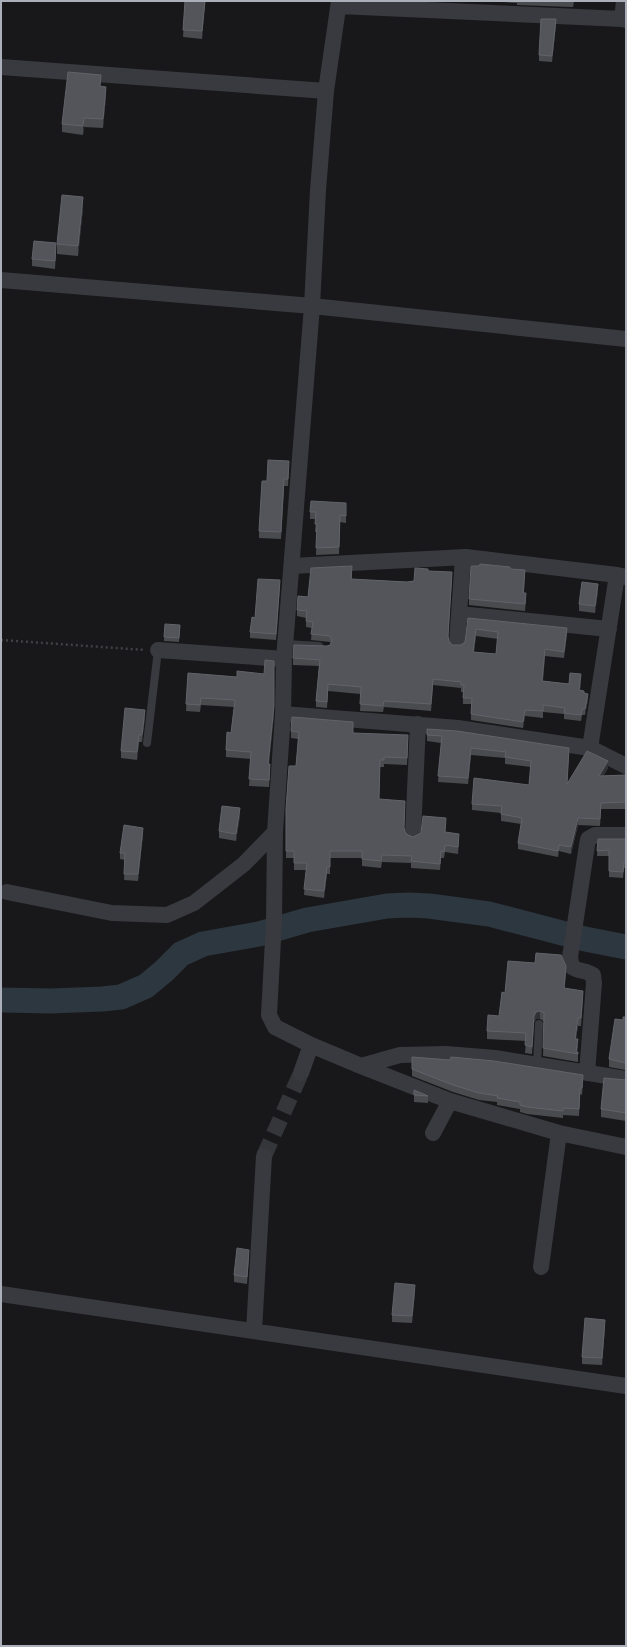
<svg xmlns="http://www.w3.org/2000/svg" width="627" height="1647" font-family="Ubuntu,sans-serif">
<rect width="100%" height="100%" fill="#18181a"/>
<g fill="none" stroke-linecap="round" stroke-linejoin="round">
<path stroke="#2d373f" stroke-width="25" d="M1,1000L51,1001L102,999L121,997L146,986L164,971L181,954L203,944L259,934L307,920L387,906L409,905L429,906L489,914L585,939L626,947"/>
<path stroke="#35363a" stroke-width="16" stroke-dasharray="16 8" stroke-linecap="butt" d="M264,1156L301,1073"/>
<path stroke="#3f4146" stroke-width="2.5" stroke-dasharray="2 3" stroke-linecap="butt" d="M1,640L145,650"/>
<path stroke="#393a3f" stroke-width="8" d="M286,644L319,646
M147,743L158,650
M537,1065L539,1024"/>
<path stroke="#393a3f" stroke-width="16" d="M339,6L622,19L626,20
M622,19L624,1
M1,67L326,91
M1,280L312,306L626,339
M292,566L466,557L617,575L626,577
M459,614L609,629
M457,643L463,557
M158,650L284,659
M283,714L458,728L590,748L626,766
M590,748L617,575
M413,834L418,724
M7,892L112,913L167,915L194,903L244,864L275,832
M311,1045L275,1027L269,1015L274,921L275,832L283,714L284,659L312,306L318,190L326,91L339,1
M361,1066L450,1101L559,1133L626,1147
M301,1073L311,1045L361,1066L400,1055L446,1054L495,1058L626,1079
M587,1073L594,983L593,975C587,970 579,972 572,967L570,957L587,845L588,839L595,835H626
M433,1133L450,1101
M541,1267L559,1133
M1,1294L626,1386
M254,1331L264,1156"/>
</g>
<path fill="#494b4f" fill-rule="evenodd" d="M185,1H207V2H205L202,39L183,37Z
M488,1H574L573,7L517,5V3Z
M574,1H602V2Z
M556,25L552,62L539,61V55Z
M100,86L106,96L103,128L84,127L83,135L62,132V124Z
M83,208L78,256L57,254V244Z
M56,250L55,269L32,266V259Z
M289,468L288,486H284L281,539L259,538V531L267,481Z
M346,510V523L340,522L339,554L316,555L317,532H315L316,519H310V512Z
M510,569L525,577L524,593L526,600L525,611L469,605V599Z
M428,571L452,579L448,637L449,641L452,645H461L465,642L468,618L567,634L564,658L545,656L543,681L569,684L581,681L580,690L584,693L588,700L585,715H582L581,721L564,719V714L543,712V718L525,716L523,728L471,720V704H463V692H461V688L433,685L431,711L384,707L383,712L360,711L361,694L328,691L327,708L316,707V701L319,666L293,665V658L330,645L331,644L330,642L311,640L312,628L306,627V618L297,616V610L308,597L352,573V579L407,582L414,581ZM476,636L498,639L496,654L474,652Z
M280,586L276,640L250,638V632L255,618Z
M598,591L595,613L579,611V604Z
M180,625L179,642L164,641V637Z
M188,673L274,714L269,764L270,771L269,787L249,786L251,759L226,757V750L231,733L234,707L201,705L200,712L186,711Z
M145,717L142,742H139L137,760L121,758V751Z
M353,729V733L408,742L407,765L384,764V767H380L379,799L405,808L404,828L405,832L408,835L413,837L446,825L445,832L459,840L458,854L445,852L444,858H441L440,870L411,868V863L382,862L381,868L362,866V858H330V874H327L324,898L304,895L306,870H294V858H286V809L296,766L298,739L291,738V731Z
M427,729L569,754L567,783L608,768L603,776L626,775V809H601L600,826L578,825L571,854L559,851L558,857L518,849V843L521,824L501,821V813L472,810V804L529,785L531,767L505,764V758L471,755L468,784L438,782L441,743L427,741Z
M240,815L236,841L219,838V831Z
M143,834L138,881L124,880L125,860L120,859V853Z
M598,839H626V868H624L623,878L609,877V856H597Z
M566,974L564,988L583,998L581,1026H578L576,1039L578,1047L577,1052H578V1062L543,1056L544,1023V1021L540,1019H536L534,1023L532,1054L525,1053L526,1041L487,1039V1031L499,1016L505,993Z
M626,1017V1070L609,1067V1059L623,1020Z
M412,1069L583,1082L582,1095L580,1094L579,1116L563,1115V1118L527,1114L520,1112V1109L497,1105V1102L479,1100L453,1092L412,1076Z
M626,1080V1121L601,1117V1109Z
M414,1090L428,1096V1103L414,1102Z
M249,1257L247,1284L234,1282V1275Z
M415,1292L412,1323L392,1322V1315Z
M605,1327L602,1365L582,1364V1357Z"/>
<path fill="#313235" d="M205,1L202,39V31Z
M556,19V25L552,62V56Z
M106,87V96L103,128V119Z
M84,118V127L83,135V126Z
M83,197V208L78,256V246Z
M56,243V250L55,269V261Z
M284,479V486L281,539V532Z
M452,572V579L448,642V636Z
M280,580V586L276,640V634Z
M598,584V591L595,613V606Z
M567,628V634L564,658V652Z
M476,629V636L473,659V652Z
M545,649V656L542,688V681Z
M274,661V714L268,771V764Z
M581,674V681L579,697V690Z
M433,679V685L431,711V704Z
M328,684V691L327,708V702Z
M588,694V700L585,715V709Z
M145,710V717L142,742V735Z
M525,710V716L523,728V722Z
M139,735V742L137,760V752Z
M471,748V755L468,784V778Z
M608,761V768L599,783V776Z
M601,803V809L600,826V819Z
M240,808V815L236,841V834Z
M578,818V825L571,854V847Z
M143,828V834L138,881V874Z
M559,845V851L558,857V851Z
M327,867V874L324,898V891Z
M566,966V974L564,996V988Z
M583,991V998L581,1026V1018Z
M540,1011V1019H536L534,1023L532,1054L534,1016L536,1012Z
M578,1018V1026L575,1046V1039Z
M583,1075V1082L582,1095V1088Z
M415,1285V1292L412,1323V1316Z
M605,1320V1327L602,1365V1358Z"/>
<path fill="#54555b" stroke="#61636a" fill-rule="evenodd" d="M185,1H205L202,31L183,30Z
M541,19H556L552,56L539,55Z
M68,72L101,75L100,86L106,87L103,119L84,118L83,126L62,124Z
M62,195L83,197L78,246L57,244Z
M34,241L56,243L55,261L32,259Z
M268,460L289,461L288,479H284L281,532L259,531L262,481H267Z
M311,501L346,503V516L340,515L339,547L316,548L317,524H315L316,512H310Z
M480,564L510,567V569L525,570L523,593H526L525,604L469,599L471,566H479Z
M352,566L351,579L407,582L414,581L415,568L428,569V571L452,572L448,636L449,641L452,645H461L465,642L468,618L567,628L564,652L545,649L542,681L569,684L570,673L581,674L579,690L584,691V693L588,694L585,709H582L581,715L564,713L565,708L543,705V711L525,710L523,722L471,714L472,698H463L464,685H461V682L433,679L431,704L384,701L383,706L360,704L361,687L328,684L327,702L316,701L320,660L293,658L294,645L327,646L330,645L332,641L330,636L311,634L313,622L306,621L307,611L297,610L298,596L308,597L311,568ZM476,629L498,632L496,654L473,652Z
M258,579L280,580L276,634L250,632L252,617L255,618Z
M582,582L598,584L595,606L579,604Z
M165,624L180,625L179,638L164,637Z
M265,660L274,661V706L268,764H270L269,780L249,779L251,752L226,750L227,732L231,733L235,700L201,698L200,705L186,704L188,673L237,677V671L264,674Z
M125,708L145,710L142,735H139L137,752L121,751Z
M292,717L353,722V733L408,735L407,758L384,757V760H380L379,799L405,801L404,827L405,832L408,835L413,837L421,833L423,816L446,818L445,832L459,834L458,847L445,845L444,852L441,851L440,864L411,861L412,856L382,855L381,861L362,859V851H330V867H327L324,891L304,889L307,863H294V851H286V809L289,766H296L299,732L291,731Z
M427,729L457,731L569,748L567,784L587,751L608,761L599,776L626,775V802L601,803L600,819L578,818L571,847L559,845L558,851L518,843L522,818L501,814L502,806L472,804L474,778L529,785L531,761L505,757L506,752L471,748L468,778L438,776L442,736L427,735Z
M222,806L240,808L236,834L219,831Z
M124,825L143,828L138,874H124L125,853H120Z
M598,839H626V862H624L623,872L609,871V850L597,851Z
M536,953L561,955L566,966L564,988L583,991L581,1018H578L575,1039H578L576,1052H578V1054L543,1048L544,1016V1013L540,1011L536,1012L534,1016L532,1047L525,1045L526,1033L487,1031L488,1015L499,1016L502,992L505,993L508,961L535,963Z
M623,1017H626V1063L609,1059L615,1019L623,1020Z
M412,1057L450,1060L451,1057L494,1061L583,1075L582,1088H580L579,1109L563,1108V1111L527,1107L520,1105V1102L497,1098L498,1096L479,1093L453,1085L412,1069Z
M604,1078L626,1080V1113L601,1109Z
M414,1090L428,1096L414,1095Z
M237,1248L249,1250L247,1277L234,1275Z
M395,1283L415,1285L412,1316L392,1315Z
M585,1318L605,1320L602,1358L582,1357Z"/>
<rect width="627" height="1647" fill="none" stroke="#aaafba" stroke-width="4"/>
</svg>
